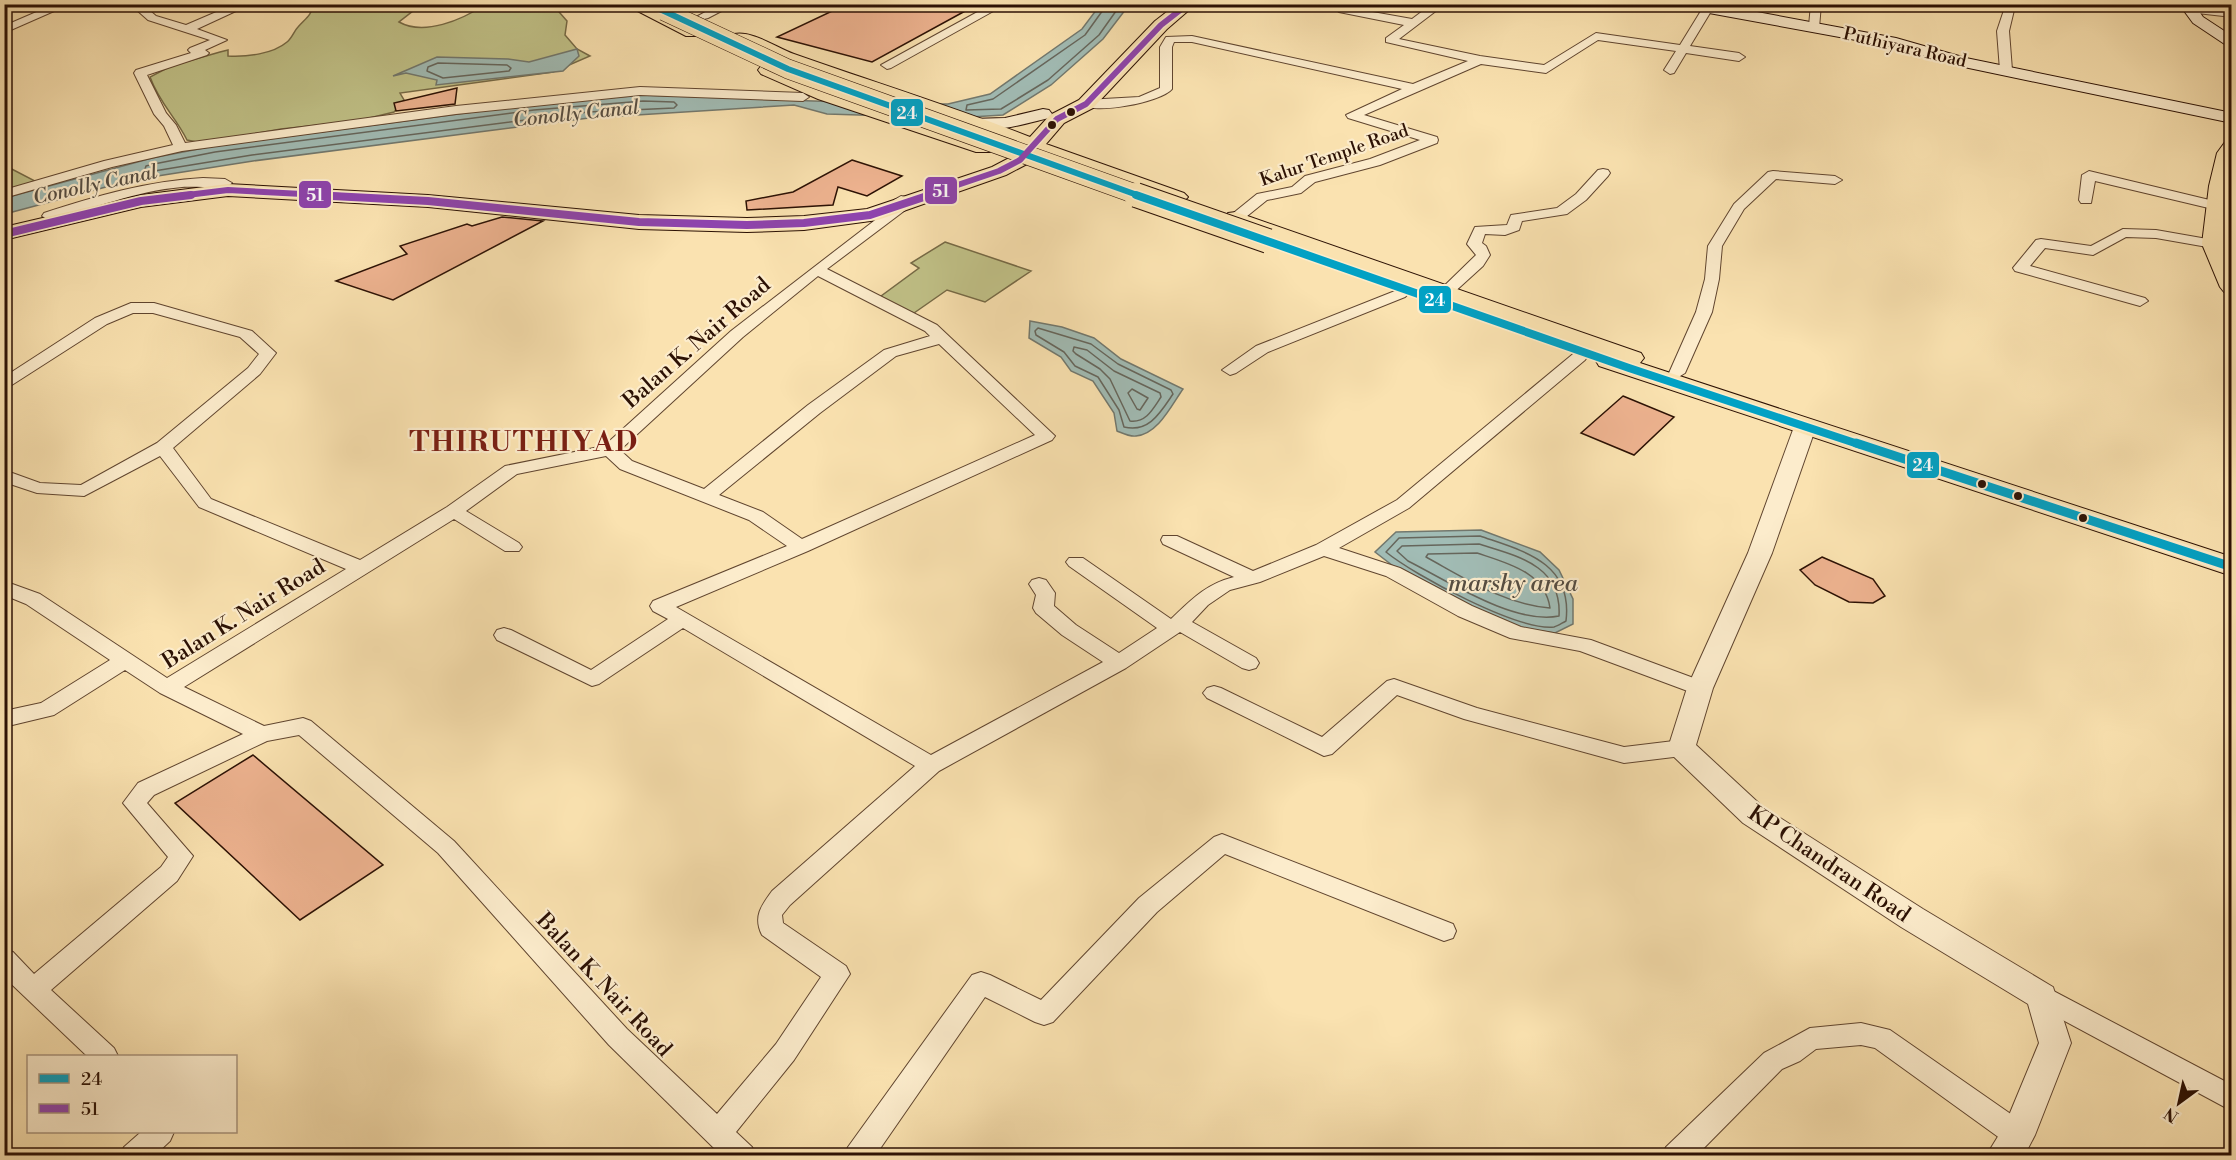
<svg xmlns="http://www.w3.org/2000/svg" width="2236" height="1160" font-family="'Libre Bodoni',serif">
<rect width="100%" height="100%" fill="#fae2b0"/>
<filter id="stains"><feTurbulence type="fractalNoise" baseFrequency=".00333" numOctaves="4"/><feColorMatrix values="0 0 0 0 .2 0 0 0 0 .09 0 0 0 0 .02 0 0 0 .5 -.17"/></filter>
<radialGradient id="worn" r=".72"><stop offset=".6" stop-color="#630" stop-opacity="0"/><stop offset="1" stop-color="#630" stop-opacity=".3"/></radialGradient>
<path fill="#c1c288" stroke="#766a46" stroke-width="1.5" d="M314,4L426,5L417,8L399,22C424,36 462,20 484,5H553L567,21L565,35L577,49L590,56L553,72L400,93L404,100L394,112L357,121L281,129L202,143L187,140C175,116 160,104 150,77L171,66L220,52L228,50V56C247,57 273,54 287,42C292,38 294,31 298,27C306,18 311,16 314,4Z
M4,165L35,181L5,191Z
M945,242L1031,271L985,302L947,290L914,313L877,299L919,268L911,263Z"/>
<path fill="#a1bcb5" stroke="#72786e" stroke-width="1.5" d="M1100,5H1129L1103,39L1051,85L1003,115L955,118L827,114L794,105L589,118L253,161L132,180L5,214V198L152,158L214,146L534,104L643,95L902,104H948L990,94L1082,29Z
M577,49L579,56L563,71L436,85L437,80L406,73L393,76L437,57L508,59L529,62Z
M1030,321L1062,327L1094,338L1121,359L1183,389C1171,406 1158,434 1136,436C1130,437 1122,433 1117,431L1114,413L1093,381L1071,371L1061,357L1029,338Z
M1481,530L1540,552L1559,570L1573,599V624L1555,633L1521,628L1485,614L1401,572L1375,552L1396,532Z"/>
<g fill="none" stroke-linecap="round" stroke-linejoin="round">
<path stroke="#66665c" stroke-width="1.5" d="M1104,4L1103,10L1085,35L993,99L967,105L966,110L1001,109L1048,80L1099,35L1121,4
M438,63L507,65L511,68L509,71L443,78L427,71L428,67Z
M643,101L674,102L677,105L674,108L588,112L252,155L148,172L145,169L146,166L154,164L215,152L534,110Z
M1038,328L1091,344L1118,364L1171,390L1173,394C1160,413 1149,433 1124,427L1119,410L1098,377L1075,366L1064,352L1036,335L1035,331Z
M1074,347L1087,350L1114,371L1160,393L1161,397C1153,409 1146,423 1130,421L1110,379L1100,369L1076,354L1073,351Z
M1132,389L1148,398L1140,410L1137,409L1128,393Z
M1480,536C1523,551 1573,562 1566,621C1562,623 1558,626 1554,627C1518,631 1414,575 1386,552L1399,538Z
M1479,544C1517,556 1562,565 1559,616C1514,625 1448,581 1408,561L1397,551L1402,546Z
M1477,553C1507,563 1545,572 1550,608C1504,604 1466,579 1426,557L1428,554Z"/>
</g>
<path fill="#eeb390" stroke="#2c1104" stroke-width="1.5" d="M847,4H978L872,62L777,37Z
M457,88L455,104L396,111L394,103Z
M852,160L902,176L867,196L838,187L833,205L747,210L746,201L793,192Z
M502,217L543,221L393,300L336,281L407,254L400,246L467,224L472,226Z
M1623,396L1674,417L1634,455L1581,433Z
M1822,557L1873,579L1885,596L1873,603L1849,602L1815,585L1800,570Z
M253,755L383,865L300,920L175,803Z"/>
<g fill="none" stroke-linecap="round" stroke-linejoin="round">
<g stroke="#60452f" stroke-width="2">
<path id="minor" d="M55,4H70L4,33V26Z
M130,4H142L156,16L186,25L235,4H251L197,29L227,40L205,50L209,53L207,55L147,75L166,113L176,125L185,143L456,106L640,87L803,93L809,97L803,101L640,95L456,114L182,151L112,167L4,198V190L104,161L173,145L164,126L154,114L134,73L136,70L191,53L188,50L190,48L210,40L148,20Z
M720,4H735L708,18L704,19L698,16Z
M992,4H1006L891,68L887,69L881,65Z
M1432,4H1445L1399,39L1480,56L1544,65L1596,33L1680,45L1704,6L1708,5L1713,8L1690,46L1739,53L1745,57L1739,61L1686,53L1674,73L1670,74L1664,70L1676,51L1598,40L1546,73L1481,64L1364,115L1437,137L1438,140L1437,143L1380,165L1315,182L1301,193L1267,200L1241,221H1231L1229,218L1231,215L1257,194L1292,187L1305,176L1370,159L1420,140L1348,118L1346,115L1402,89L1192,42H1174L1172,47V89C1160,103 1092,115 1080,104L1086,100L1139,97L1160,88V47L1166,37L1192,36L1413,84L1468,61L1386,42V38L1404,25L1339,12L1334,9L1339,6L1412,19Z
M1811,4H1821L1819,28H1811L1809,26Z
M2009,7L2014,10L2009,31L2012,70L2006,74L2000,70L1997,31L2004,10Z
M2201,8L2232,11V17L2197,13V9Z
M1603,169L1608,170L1610,173L1608,176L1586,200L1567,214L1522,221L1519,230L1505,235L1485,234L1482,243L1486,246L1490,255L1483,266L1450,296H1440L1437,293L1440,290L1476,255L1467,244L1475,227L1507,225L1511,215L1557,208L1576,194L1598,170Z
M1773,171L1835,176L1842,180L1835,184L1776,179L1744,209L1722,246L1719,279L1712,312L1685,373L1677,378L1671,376L1669,373L1696,312L1705,279L1708,246L1734,204L1768,172Z
M2089,171L2222,203L2224,206L2217,210L2095,181L2091,203H2081L2079,200L2082,175Z
M203,178L225,179L232,183C225,190 193,186 182,187C135,191 93,209 49,220L42,216L44,213C96,196 148,181 203,178Z
M901,196L906,197L910,205L908,208L827,269L937,325L1055,436L1052,440L808,551L676,607L931,755L1103,662L1062,635L1036,613L1033,608L1036,595L1029,584L1032,580L1039,578L1046,580L1055,593L1054,606L1076,625L1119,653L1157,628L1069,566L1066,562L1069,558H1083L1171,619C1191,600 1206,584 1234,577L1163,544L1161,540L1163,536H1177L1253,571L1316,545L1397,500L1573,354H1585L1587,357L1585,360L1409,508L1339,548L1400,568L1472,606L1521,627L1591,640L1707,683L1711,688L1707,693L1700,695L1693,693L1580,651L1510,638L1458,616L1386,576L1324,556L1260,582L1230,590L1208,605L1192,622L1256,658L1259,663L1256,668L1249,670L1242,668L1180,632L1126,668L939,771L790,905L782,915L783,923L846,966L850,974L794,1060L736,1132L752,1147L756,1156H722L609,1045L438,853L299,735L267,741L154,795L147,803L193,856L177,881L51,990L114,1048L118,1056H87L4,977V949L13,952L34,974L161,867L168,857L123,803L138,783L243,734L160,693L125,670L54,715L4,727V711L41,703L110,660L26,604L4,595V581L40,594L167,678L346,569L199,507L160,456L84,496L37,493L4,482V470L40,483L81,485L157,443L248,368L259,354L240,337L153,313H133L107,324L4,390V377L95,318L131,303H154L252,331L276,353L260,374L173,448L211,499L360,560L447,507L505,466L604,446L731,331L896,204L894,200ZM818,276L925,331L930,336L884,350L808,405L704,489L632,461L620,450L743,337ZM939,344L1035,435L802,539L763,512L719,495L820,413L896,356ZM606,456L620,469L749,520L787,546L653,601L650,606L653,611L668,619L591,670L511,630L504,628L497,630L494,635L497,640L592,686L599,684L683,628L915,766L772,891C761,906 753,917 762,935L821,977L776,1044L717,1114L627,1029L454,841L311,721L303,718L264,726L184,687L454,519L505,551H519L522,547L519,543L466,511L517,474Z
M2123,229L2156,230L2213,240L2220,244L2213,248L2156,238L2126,237L2093,255L2045,248L2030,266L2145,298L2148,301L2140,306L2015,271L2013,268L2036,240L2041,239L2091,246Z
M1400,289L1405,291L1408,294L1405,297L1268,352L1236,373L1230,375L1222,370L1256,346Z
M1394,679L1477,708L1624,747L1682,740L1690,742L1693,748L1690,754L1682,756L1624,763L1464,719L1397,695L1332,754L1324,756L1207,698L1203,693L1207,688L1214,686L1221,688L1322,737L1387,681Z
M1222,834L1453,924L1456,931L1453,938L1444,941L1225,854L1157,912L1053,1022L1044,1025L1035,1022L985,997L875,1156H844L848,1147L972,975L981,972L990,975L1041,1000L1139,898L1214,837Z
M2042,985L2232,1085V1111L2033,1004L2029,996L2033,988Z
M1861,1023L1890,1030L2028,1126L2032,1135L2028,1144L2018,1148L2008,1144L1875,1048L1861,1045L1816,1049L1800,1061L1782,1069L1696,1156H1662L1666,1147L1764,1053L1810,1028Z
M141,1132H174L170,1141L154,1156H120L124,1147Z"/>
</g>
<g stroke="#60452f" stroke-width="2">
<path id="tertiary" d="M1805,421L1812,423L1816,427L1772,553L1713,688L1696,745L1763,807L1923,909L2053,987L2071,1043L2035,1135L2024,1156H1986L2005,1125L2039,1043L2028,1004L1901,927L1743,823L1672,755L1668,748L1687,688L1748,553L1794,427L1798,423Z"/>
</g>
<g stroke="#2c1104" stroke-width="2">
<path id="secondary" d="M1680,4H1714L1896,38L1966,58L2232,113V123L1964,67L1894,47L1687,9Z
M2179,4H2194L2203,17L2232,36V49L2193,23Z
M1043,109L1049,110L1052,114L1049,118C1024,124 997,133 971,127L968,123L971,119L1005,118Z"/>
</g>
<g stroke="#2c1104" stroke-width="2">
<path id="primary" d="M624,4H647L698,28L701,32L698,36H686Z
M1177,4H1196L1167,29L1093,108L1064,123L1046,144L1184,193L1188,197L1184,201L1177,203L1036,154L1027,164L1006,175L878,220L804,230L747,232L639,229L428,207L228,196L141,207L4,240V227L141,195L228,184L428,195L639,215L747,218L804,216L867,209L992,167L1013,156L1020,148C926,109 828,81 734,42L731,38L734,34C752,30 777,48 794,54C873,82 952,106 1030,137L1050,115L1079,100L1155,21Z
M767,65L832,91L990,144L993,148L990,152H976L818,99L761,74L758,70L761,66Z
M2232,140V177L2224,244L2232,260V294L2224,292L2220,287L2202,244L2209,186L2217,153L2225,142Z
M1236,212L1641,353L1644,358L1640,363L2232,557V576L1599,366L1596,361L1601,355L1228,223L1225,218L1228,213Z"/>
</g>
<use href="#minor" fill="#fceccc" fill-rule="evenodd"/>
<use href="#tertiary" fill="#fceccc" fill-rule="evenodd"/>
<use href="#secondary" fill="#fceccc" fill-rule="evenodd"/>
<use href="#primary" fill="#fae2b0" fill-rule="evenodd"/>
<g stroke="#2c1104" stroke-width="20" stroke-linecap="butt">
<path id="primary-bridge-far1" d="M664,11L788,69L1141,196"/>
</g>
<g stroke="#2c1104" stroke-width="26" stroke-linecap="butt">
<path id="primary-bridge" d="M1136,195L1268,241"/>
</g>
<use href="#primary-bridge-far1" stroke="#fae2b0" stroke-width="19"/>
<use href="#primary-bridge" stroke="#fae2b0" stroke-width="24"/>
<g stroke="#fceccc" stroke-width="9">
<path id="bus-1-far2" d="M649,4L788,69L1140,196"/>
</g>
<g stroke="#fceccc" stroke-width="11">
<path id="bus-1-far1" d="M1136,195L1629,368L1861,445"/>
</g>
<g stroke="#fceccc" stroke-width="14">
<path id="bus-1" d="M1856,443L2232,567"/>
</g>
<g stroke="#fceccc" stroke-width="9">
<path id="bus-2-far1" d="M179,196L228,190L341,196
M925,196L999,171L1020,160L1057,119L1086,104L1161,25L1188,4"/>
</g>
<g stroke="#fceccc" stroke-width="11">
<path id="bus-2" d="M313,195L428,201L639,222L747,225L804,223L870,215L930,195
M4,234L141,201L191,195"/>
</g>
<use href="#bus-1-far2" stroke="#02a1c4" stroke-width="6"/>
<use href="#bus-1-far1" stroke="#02a1c4" stroke-width="8"/>
<use href="#bus-1" stroke="#02a1c4" stroke-width="9"/>
<use href="#bus-2-far1" stroke="#8e44ad" stroke-width="6"/>
<use href="#bus-2" stroke="#8e44ad" stroke-width="8"/>
</g>
<g fill="#2c1104" stroke="#fceccc" stroke-width="2">
<circle cx="1071" cy="112" r="5"/>
<circle cx="1052" cy="125" r="5"/>
<circle cx="1982" cy="484" r="5"/>
<circle cx="2018" cy="496" r="5"/>
<circle cx="2083" cy="518" r="5"/>
</g>
<g text-anchor="middle" stroke-width="4.5" stroke-linejoin="round" paint-order="stroke">
<g font-size="18" fill="#2c1104" stroke="#fceccc">
<text transform="translate(1905 47) rotate(13)" y="6">Puthiyara Road</text>
<text transform="translate(1334 155) rotate(-19)" y="6">Kalur Temple Road</text>
</g>
<g font-size="20" font-style="italic" fill="#554d42" stroke="#fceccc">
<text transform="translate(576 113) rotate(-6)" y="7">Conolly Canal</text>
<text transform="translate(95 184) rotate(-12)" y="7">Conolly Canal</text>
</g>
<g font-size="22" fill="#2c1104" stroke="#fceccc">
<text transform="translate(696 342) rotate(-41)" y="8">Balan K. Nair Road</text>
<text transform="translate(243 613) rotate(-32)" y="8">Balan K. Nair Road</text>
<text transform="translate(1830 863) rotate(34)" y="8">KP Chandran Road</text>
<text transform="translate(605 984) rotate(47)" y="8">Balan K. Nair Road</text>
</g>
<g font-size="24" font-style="italic" fill="#554d42" stroke="#fceccc">
<text x="1513" y="591">marshy area</text>
</g>
<g font-size="28" font-weight="bold" letter-spacing="1.5" fill="#7a1f14" stroke="#fceccc">
<text x="524" y="451">THIRUTHIYAD</text>
</g>
</g>
<g stroke="#fceccc" stroke-width="2">
<rect x="890" y="98" width="34" height="29" rx="6" fill="#02a1c4"/>
<rect x="924" y="176" width="34" height="29" rx="6" fill="#8e44ad"/>
<rect x="298" y="180" width="34" height="29" rx="6" fill="#8e44ad"/>
<rect x="1418" y="285" width="34" height="29" rx="6" fill="#02a1c4"/>
<rect x="1906" y="451" width="34" height="28" rx="6" fill="#02a1c4"/>
</g>
<g font-size="16" text-anchor="middle" font-weight="bold" fill="#fff">
<text x="907" y="119">24</text>
<text x="941" y="197">51</text>
<text x="315" y="201">51</text>
<text x="1435" y="306">24</text>
<text x="1923" y="471">24</text>
</g>
<rect width="2236" height="1160" fill="none" stroke="#fae2b0" stroke-width="24"/>
<rect x="6" y="6" width="2224" height="1148" fill="none" stroke="#2c1104" stroke-width="3"/>
<rect x="12" y="12" width="2212" height="1136" fill="none" stroke="#2c1104" stroke-width="1.5"/>
<rect x="27" y="1055" width="210" height="78" fill="#fceccc" stroke="#a9947c" stroke-width="1.5"/>
<rect x="39" y="1074" width="30" height="9" fill="#02a1c4" stroke="#a9947c" stroke-width="1.5"/>
<text x="81" y="1085" font-size="18" fill="#2c1104">24</text>
<rect x="39" y="1104" width="30" height="9" fill="#8e44ad" stroke="#a9947c" stroke-width="1.5"/>
<text x="81" y="1115" font-size="18" fill="#2c1104">51</text>
<g transform="translate(2179 1103) rotate(213)" stroke="#fceccc" stroke-width="4.5" paint-order="stroke">
<path d="M0-4.5L10 22L0 15L-10 22Z" fill="#2c1104"/>
<text y="-9" font-size="16" font-weight="bold" text-anchor="middle" fill="#2c1104">N</text>
</g>
<rect width="100%" height="100%" filter="url(#stains)"/>
<rect width="100%" height="100%" fill="url(#worn)"/>
</svg>
